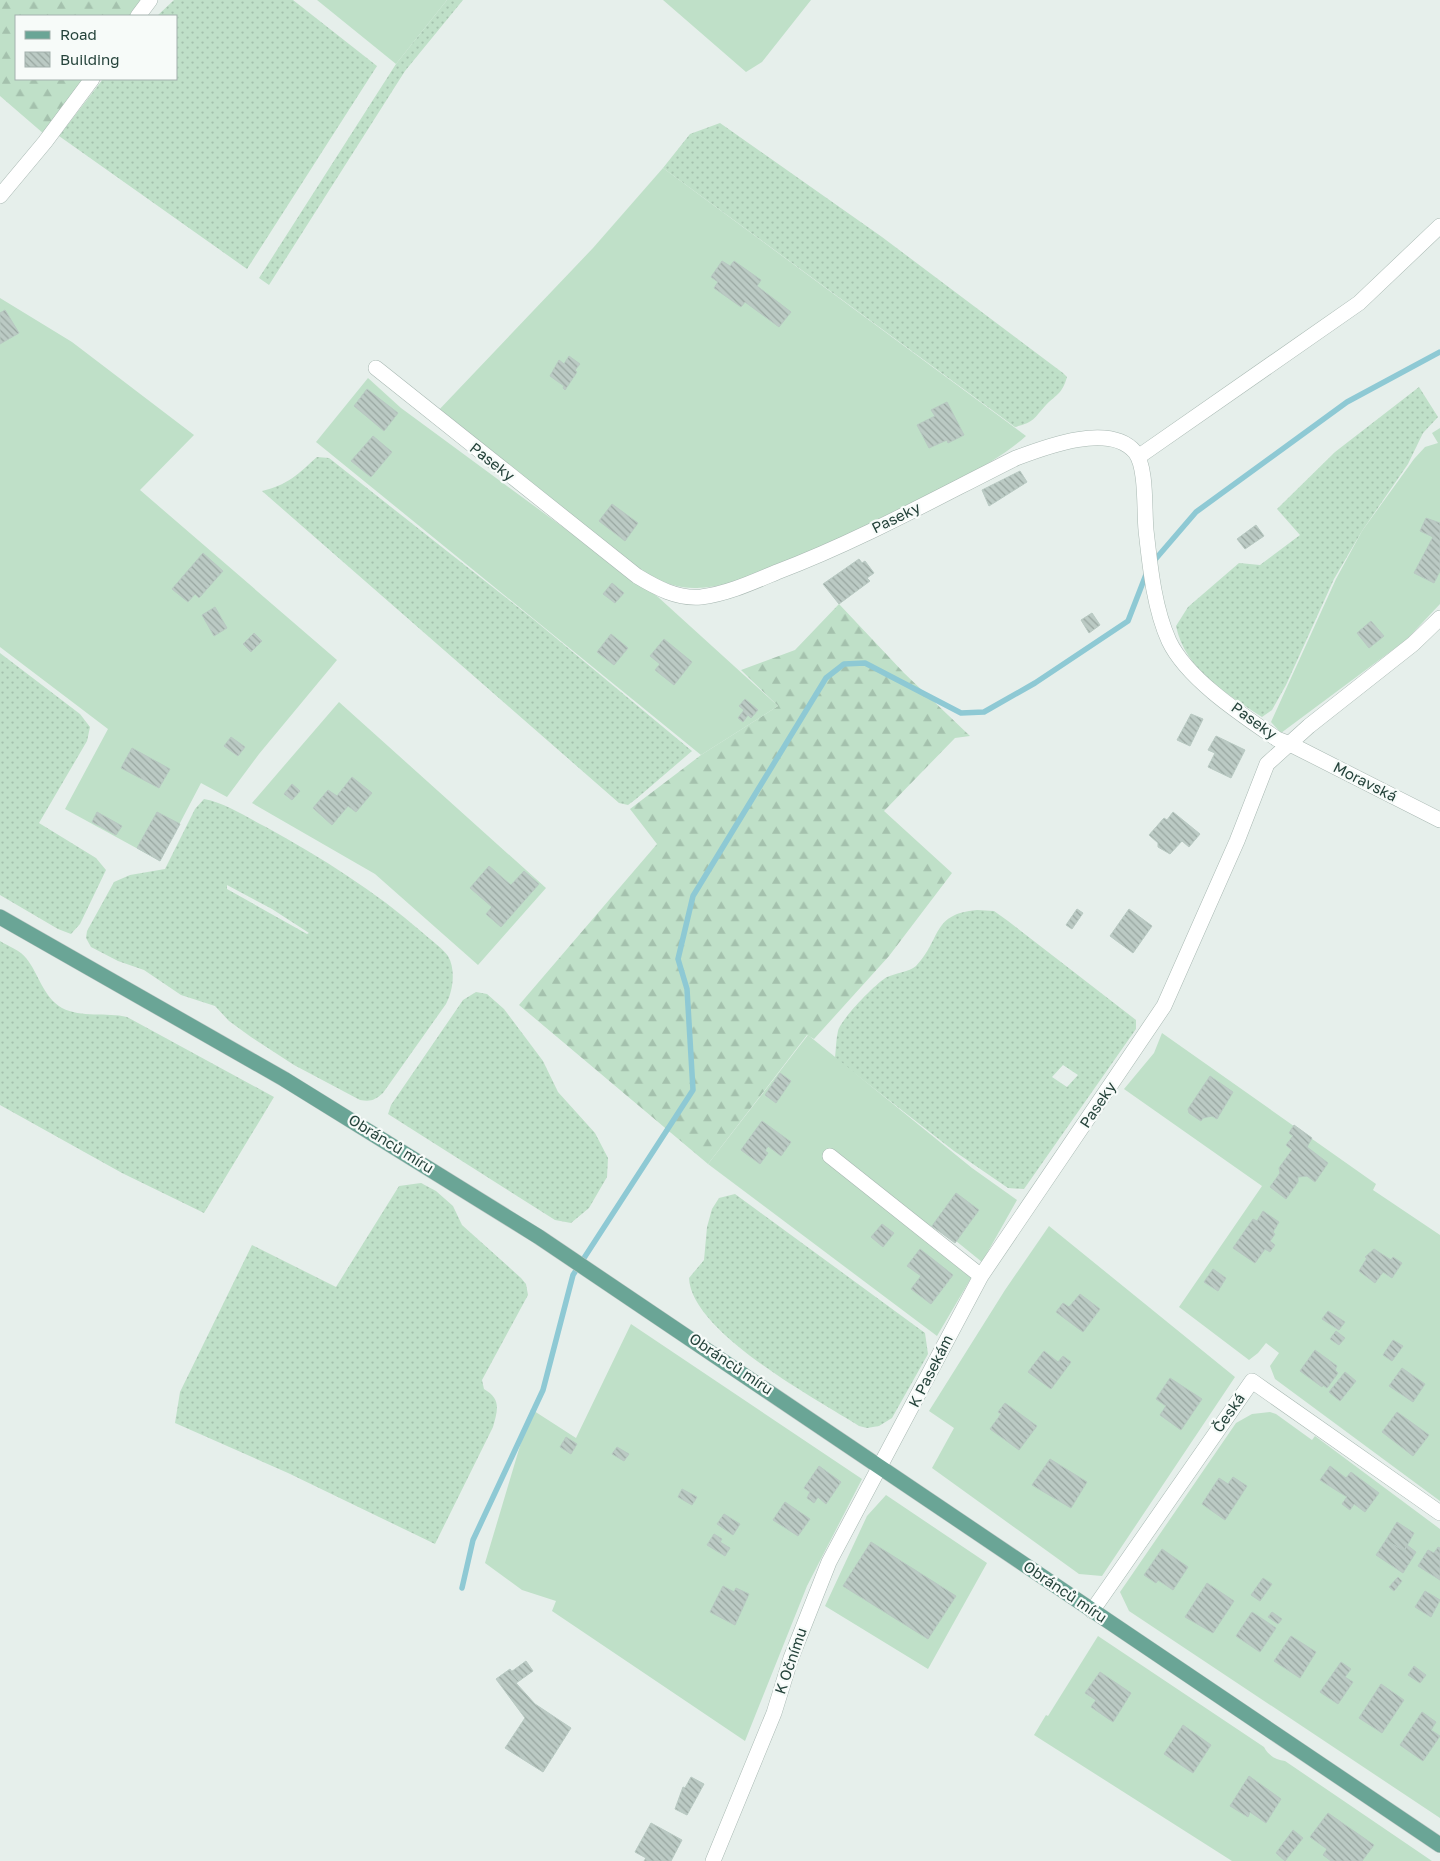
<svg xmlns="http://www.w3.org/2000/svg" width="1440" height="1861" font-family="'Golos Text',sans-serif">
<defs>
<pattern id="grass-dots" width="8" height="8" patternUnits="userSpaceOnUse" patternTransform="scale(1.25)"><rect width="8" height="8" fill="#bfe0c8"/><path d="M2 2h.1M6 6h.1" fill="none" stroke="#a4c1ad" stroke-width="1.8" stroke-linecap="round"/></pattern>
<pattern id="forest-firs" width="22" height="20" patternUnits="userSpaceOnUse" patternTransform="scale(1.25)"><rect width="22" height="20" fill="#bfe0c8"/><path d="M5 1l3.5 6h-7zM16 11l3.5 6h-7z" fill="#a4c1ad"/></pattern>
<pattern id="building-back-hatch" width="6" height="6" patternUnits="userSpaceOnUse" patternTransform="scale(1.25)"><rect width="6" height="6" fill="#bbcac4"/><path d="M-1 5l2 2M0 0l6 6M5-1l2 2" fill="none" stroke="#98a6a0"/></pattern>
</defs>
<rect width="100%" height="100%" fill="#e6efeb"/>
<path fill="url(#grass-dots)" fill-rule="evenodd" d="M174,0H293L377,66L247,269L59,136L103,79H176V16H157Z
M447,0H463L405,71L269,285L259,278L396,64Z
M720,123L882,237L1063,373L1067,377C1062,394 1057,394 1046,405C1033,419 1035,422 1015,427L663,168L690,134Z
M1419,387L1438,417L1423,433L1408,464L1362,531L1334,579L1286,685L1272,710L1262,717C1227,694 1185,670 1176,626L1188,607L1239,563L1260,565L1300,535L1277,509L1335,452Z
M317,457L329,458L533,619L692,751L636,799L628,805L619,803L262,491C288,485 298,474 317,457Z
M0,653L80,714L90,727L87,741L39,823L96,858L106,870L80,924L71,934L58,929L0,895Z
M204,799C226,803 246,817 266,827C322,858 375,891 423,933C431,940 442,948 448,956C456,970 453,991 446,1004L383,1093C375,1100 371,1102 360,1100L294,1065L251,1037L229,1021L215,1006L181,995L144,970L118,961L91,947L86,938L87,931L114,882L130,875L165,869L195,809ZM227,885L272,909L309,933L307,934L227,889Z
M977,910L994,911L1008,921L1136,1020V1029L1024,1189L1008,1188L954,1151L835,1058C836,1049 836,1039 838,1031C841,1019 876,983 887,977C896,973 909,972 916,966C942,939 931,914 977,910ZM1063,1065L1078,1075L1067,1087L1052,1077Z
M0,941C8,946 21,951 26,958C39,974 43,997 62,1008C81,1018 107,1012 127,1017L274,1097L204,1213L122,1173L0,1105Z
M476,992L487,994L504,1009L543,1061L558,1092L595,1133L608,1158L607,1177L589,1208L571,1223L555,1220L388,1114L391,1105L463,1000Z
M421,1183L436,1191L453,1206L462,1225L521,1278L526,1284L528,1295L482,1380L484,1389C501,1399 498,1409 493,1427L435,1544L288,1473L175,1423L180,1392L252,1245L336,1287L399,1186Z
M735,1194L925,1333L928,1354L892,1418L879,1426L867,1428L859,1426C816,1399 691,1332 689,1278L704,1260L707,1227L712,1209L719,1198Z"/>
<path fill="url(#forest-firs)" d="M0,0H142L131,16H16V79H85L44,134L0,96Z
M839,604L904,673L970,736L955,738L884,811L952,873L889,956L814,1039L807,1035L708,1164L519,1005L657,844L630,809L701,755L778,706L741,670L795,650Z"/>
<path fill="#bfe0c8" d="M317,0H447L396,64Z
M663,0H811L762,62L746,72Z
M663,168L1026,436C989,469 923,498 877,520C828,544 752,586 697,588C665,589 643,571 619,554L436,413L593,248Z
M0,298L72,342L194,435L140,490L337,660L259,754L227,797L201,783L160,861L65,809L108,729L0,647Z
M368,378L401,408L658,597L778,706L701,755L316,442Z
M1440,428V604L1406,640L1281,733L1271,722L1336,579L1362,531L1414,459L1425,447L1438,443L1432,433Z
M339,702L546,888L478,965L375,874L252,803Z
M1162,1033L1376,1184L1373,1190L1440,1235V1501L1275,1379L1270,1366L1279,1353L1266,1343L1258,1353L1249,1360L1179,1307L1262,1186L1124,1089L1154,1053Z
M808,1035L972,1168L1017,1200L982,1262L956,1241L919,1219L974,1273L937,1336L708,1164Z
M1049,1226L1235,1377L1102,1576L1079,1574L932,1468L954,1428L929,1411L1005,1290Z
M631,1324L862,1479L807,1586L745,1741L552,1611L556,1601L522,1590L485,1563L531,1409L576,1438Z
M1270,1412L1276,1414L1312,1440L1315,1436L1440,1529V1818L1129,1611L1120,1592L1236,1423L1252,1414Z
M886,1495L987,1563L928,1669L825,1606L867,1516Z
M1098,1636L1264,1747C1268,1755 1276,1760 1285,1761L1432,1861H1232L1034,1735L1046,1715L1048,1716Z"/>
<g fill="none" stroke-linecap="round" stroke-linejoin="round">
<path stroke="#8ec9d4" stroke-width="5.5" d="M1153,562L1196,512L1347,402L1440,352
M462,1588L473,1540L543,1390L573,1275L693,1090L687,989L678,959L693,896L826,678L844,664L865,663L961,713L984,712L1035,683L1128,621L1147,572"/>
</g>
<path fill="url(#building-back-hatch)" stroke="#b8c9c2" d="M722,261L730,266L734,261L761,280L757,286L791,312L779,327L745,302L741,307L714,288L718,282L711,277Z
M5,310L19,333L0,344V313Z
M569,356L580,364L575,370L577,372L565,390L563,388L564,386L550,376L559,360L564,364Z
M367,389L398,413L384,431L354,406Z
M947,402L964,435L948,443L947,440L929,448L917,425L935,416L931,410Z
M373,436L392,452L371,477L351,461Z
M1020,471L1027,482L989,506L982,490Z
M612,504L638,523L625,541L599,521Z
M1426,518L1440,523V571L1434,583L1414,573L1433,537L1420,531Z
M1256,525L1264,536L1245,549L1237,539Z
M203,553L223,571L199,598L195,594L188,602L172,589Z
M859,559L862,563L865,561L874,573L867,578L870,581L839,604L823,584Z
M612,583L624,593L615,603L603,594Z
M215,607L227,628L214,636L202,615Z
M1092,613L1100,625L1089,633L1081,620Z
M1371,621L1384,636L1369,648L1357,633Z
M254,633L262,641L251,652L243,644Z
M611,634L628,648L614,665L597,652Z
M664,639L692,662L674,685L655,670L660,664L650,656Z
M745,699L758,710L751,718L748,715L743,722L738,718L744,710L739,706Z
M1191,714L1203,719L1190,746L1177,740Z
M1216,736L1245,750L1231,778L1208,767L1215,753L1208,750Z
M231,737L245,747L238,756L224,746Z
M132,748L170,769L159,788L121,768Z
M352,777L372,793L356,812L348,806L332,825L313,808L328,790L337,796Z
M292,784L300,791L292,800L284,794Z
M97,812L122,826L116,835L92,822Z
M157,812L180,824L160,861L137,848Z
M1173,812L1200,834L1189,847L1182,841L1170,854L1158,847V843L1149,835L1164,818L1167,820Z
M489,866L511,885L524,871L539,884L501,927L486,914L492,907L470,888Z
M1077,909L1083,913L1072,929L1066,925Z
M1129,909L1152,926L1133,953L1110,936Z
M780,1073L791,1081L776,1103L765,1095Z
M1210,1076L1233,1092L1217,1119L1212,1116L1203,1118L1201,1121L1189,1113L1188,1109Z
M762,1121L791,1142L781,1156L768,1146L765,1151L768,1153L760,1164L741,1150Z
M1294,1125L1312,1138L1307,1147L1328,1163L1315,1182L1307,1176L1298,1177V1182L1286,1199L1270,1187L1280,1173L1279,1168L1292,1150L1286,1145L1293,1136L1289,1133Z
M956,1193L979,1210L955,1243L932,1226Z
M1263,1211L1279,1222L1273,1232L1275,1234L1270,1241L1275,1245L1270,1252L1265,1249L1255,1263L1233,1248L1253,1219L1257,1221Z
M882,1224L894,1233L883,1247L871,1237Z
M920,1249L953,1275L931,1304L911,1289L921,1276L907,1266Z
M1374,1249L1391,1260L1393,1257L1402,1263L1392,1278L1383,1272L1375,1283L1359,1271L1367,1258L1365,1257Z
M1213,1269L1226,1278L1218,1291L1204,1282Z
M1080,1294L1100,1309L1083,1332L1056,1312L1063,1303L1069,1307Z
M1328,1311L1345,1322L1339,1330L1322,1319Z
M1336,1331L1345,1338L1339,1345L1330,1339Z
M1393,1340L1403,1346L1392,1361L1383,1355Z
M1315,1350L1337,1366L1335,1370L1338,1373L1327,1388L1323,1385L1322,1387L1300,1371Z
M1044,1351L1058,1362L1063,1356L1071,1362L1051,1389L1028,1372Z
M1402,1368L1425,1384L1413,1402L1389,1386Z
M1345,1372L1356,1381L1340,1401L1329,1392Z
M1170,1378L1202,1399L1181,1430L1160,1415L1166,1406L1156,1399Z
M1005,1403L1037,1426L1019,1450L990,1429L1001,1414L998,1412Z
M1397,1412L1429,1435L1413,1456L1382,1432Z
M566,1437L577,1444L571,1454L560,1447Z
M617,1447L629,1454L624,1461L612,1454Z
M1050,1459L1087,1482L1071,1508L1032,1485Z
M819,1466L841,1482L826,1504L818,1497L814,1503L807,1498L810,1492L804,1488Z
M1330,1466L1346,1478L1351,1472L1379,1493L1365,1512L1354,1504L1350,1510L1342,1504L1347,1497L1320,1480Z
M1233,1477L1247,1486L1225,1520L1202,1504L1219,1478L1228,1484Z
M682,1489L697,1497L692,1505L678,1497Z
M785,1502L810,1519L798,1536L773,1520Z
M724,1514L740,1524L733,1535L717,1524Z
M1397,1522L1414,1533L1404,1551L1386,1540Z
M714,1534L722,1539L720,1542L730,1548L725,1556L707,1545Z
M1386,1540L1404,1551L1407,1545L1416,1552L1403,1573L1376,1555Z
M871,1542L956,1596L928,1639L843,1586Z
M1438,1547L1440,1548V1580L1418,1566L1428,1550L1434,1553Z
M1162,1549L1188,1567L1173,1590L1158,1580L1156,1583L1144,1575Z
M1398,1577L1402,1581L1394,1591L1389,1587Z
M1263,1578L1272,1584L1260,1601L1251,1595Z
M1207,1583L1234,1601L1213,1633L1185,1617Z
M723,1586L734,1592L736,1588L749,1594L735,1625L710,1612Z
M1425,1591L1440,1600L1431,1617L1415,1607Z
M1252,1612L1276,1628L1260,1652L1236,1636Z
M1272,1612L1282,1619L1278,1624L1268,1617Z
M1291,1636L1316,1652L1300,1678L1274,1661Z
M526,1661L533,1671L519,1681L511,1672Z
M1341,1662L1351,1669L1345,1677L1353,1682L1338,1704L1320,1692Z
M1414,1666L1426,1675L1420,1683L1408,1675Z
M510,1669L519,1681L516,1683L535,1704L571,1728L543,1772L505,1748L525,1718L496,1679Z
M1100,1672L1131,1693L1113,1722L1091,1707L1096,1700L1085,1693Z
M1381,1684L1404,1700L1382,1733L1359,1718Z
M1422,1712L1436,1722L1431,1730L1440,1736L1423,1761L1400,1745Z
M1183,1725L1211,1745L1193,1773L1164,1754Z
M1249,1776L1281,1799L1266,1823L1250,1812L1248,1817L1230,1806Z
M691,1777L704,1784L687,1815L675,1809L683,1787L685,1788Z
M1328,1813L1374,1845L1362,1861H1331L1323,1855L1327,1849L1310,1837Z
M651,1823L682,1840L671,1861H644L646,1858L635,1852Z
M1293,1830L1303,1838L1285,1861L1276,1853Z"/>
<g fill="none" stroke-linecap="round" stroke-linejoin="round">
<g stroke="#a8b8b2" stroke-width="16">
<path id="minor" d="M138,16L150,0
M0,196L45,142L92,79
M376,368L637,576C657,588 677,599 701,597C727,594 753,582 777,572C859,541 938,497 1016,458C1045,447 1110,422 1135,452C1147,467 1144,510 1146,530C1150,566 1154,608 1169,641C1187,679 1242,715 1277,739L1290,744L1440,820
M1138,457L1359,303L1440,226
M830,1156L981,1276
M1092,1611L1252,1381L1440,1513
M713,1861L774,1713L791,1658L829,1562L981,1276L1164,1006L1237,841L1267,764L1309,726L1413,644L1440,618"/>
</g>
<g stroke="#c2cac8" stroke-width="16">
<path id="major" d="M0,917L284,1079L539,1237L1440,1845"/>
</g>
<use href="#minor" stroke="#fff" stroke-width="15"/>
<use href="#major" stroke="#6aa596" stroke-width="15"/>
</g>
<g text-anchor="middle" stroke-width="4.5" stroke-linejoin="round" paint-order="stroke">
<g font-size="15" fill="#24423a" stroke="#f7fbf9">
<text transform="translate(492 462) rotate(38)" y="5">Paseky</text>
<text transform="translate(896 518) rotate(-26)" y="5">Paseky</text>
<text transform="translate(1254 721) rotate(36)" y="5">Paseky</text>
<text transform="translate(1365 782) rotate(27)" y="5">Moravská</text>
<text transform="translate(1098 1105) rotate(-56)" y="5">Paseky</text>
<text transform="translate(391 1144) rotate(32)" y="5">Obránců míru</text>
<text transform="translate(731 1364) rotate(34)" y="5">Obránců míru</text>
<text transform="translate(931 1371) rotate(-63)" y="5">K Pasekám</text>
<text transform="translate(1229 1413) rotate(-55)" y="5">Česká</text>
<text transform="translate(1065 1592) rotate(34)" y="5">Obránců míru</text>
<text transform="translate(791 1661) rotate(-71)" y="5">K Očnímu</text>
</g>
</g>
<rect x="15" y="15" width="162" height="65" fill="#f7fbf9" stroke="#a3b1ad"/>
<rect x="25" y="31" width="25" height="8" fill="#6aa596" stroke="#a3b1ad"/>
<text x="60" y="40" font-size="15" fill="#24423a">Road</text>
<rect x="25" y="52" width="25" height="15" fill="url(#building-back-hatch)" stroke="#a3b1ad"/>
<text x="60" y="65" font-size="15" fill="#24423a">Building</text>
</svg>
